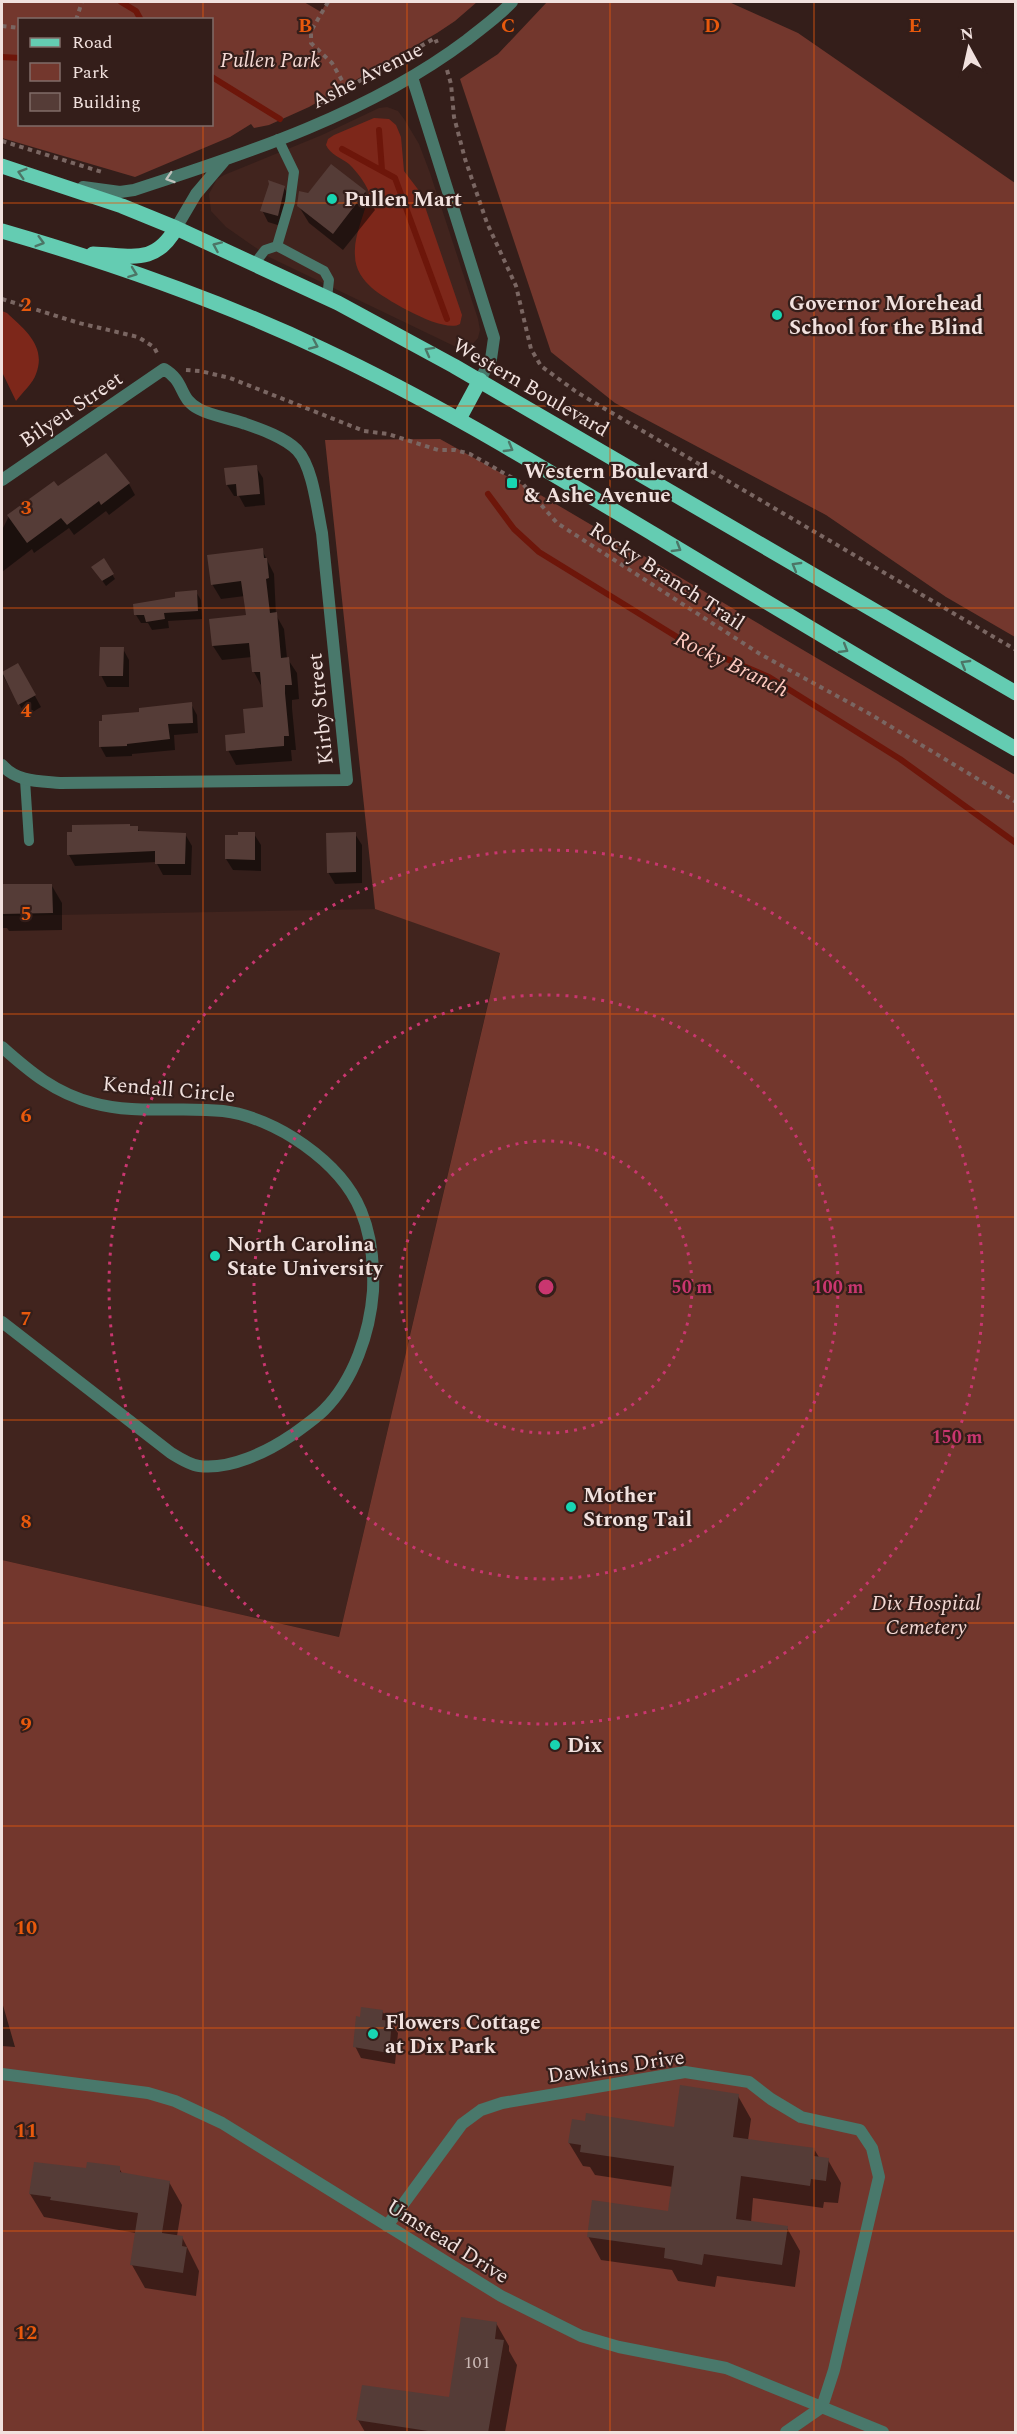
<svg xmlns="http://www.w3.org/2000/svg" width="1017" height="2434" font-family="Spectral,serif">
<rect width="100%" height="100%" fill="#341e1a"/>
<path fill="#41241e" d="M387,107L398,111L404,119L419,144L430,173L478,319L480,330L478,338L470,347L454,346L269,257L226,227L211,211L209,194L217,179L224,175L322,135L379,108Z
M375,909L500,952L339,1637L2,1560V916Z"/>
<path fill="#73372d" fill-rule="evenodd" d="M2,2H477L455,21L437,33L309,107L269,125L254,128L251,124L230,137L135,177L2,138ZM20,20H212V124H20Z
M547,2H729L798,33L1015,183V637L946,597L826,515L615,403L551,352L460,79L498,54Z
M440,439L544,497L1015,775V2432H2V2046L15,2047L2,2002V1560L339,1637L500,953L375,909L325,440Z"/>
<path fill="#7d271a" d="M374,118L389,119L396,125L401,137L404,171L420,192L462,315L460,324C444,334 386,300 372,288C363,280 355,269 355,256C353,235 366,213 369,192C364,181 358,173 349,164C341,158 330,154 326,145L328,139L334,135Z
M2,311L7,313C24,329 47,346 36,374C33,383 22,393 16,401L2,372Z"/>
<path fill="#0007" d="M304,2H327L321,12Z
M331,166L365,192L375,210L343,250L309,223L298,205Z
M284,187L290,199L284,227L268,222L262,210Z
M256,467L263,478L265,505L245,507L239,496H234L227,485Z
M129,484L135,495L109,515L106,511L74,535L69,528L34,553L32,549L2,572V530L9,516L57,488Z
M262,550L274,574L276,615L284,629L287,658L297,673L299,699L292,700V708L296,750H291L292,761L236,765L228,750L246,734L264,708L262,687L254,672L252,657L222,660L213,646L248,617L245,596L221,599L212,584Z
M103,560L115,579L106,586L96,572Z
M196,592L201,600L202,619L168,621L169,628L152,630L148,623H141L136,615Z
M123,649L129,660V687H107L101,675Z
M18,665L41,707L26,716L2,674Z
M191,704L197,715L198,733L174,735L175,750L132,754V756L106,757L100,746Z
M137,827L140,833L185,834L192,846L191,875H163L156,862L75,866L69,855L130,828Z
M254,834L261,845V871L233,870L226,859Z
M355,834L362,845V883L335,884L328,872Z
M2,886H52L62,903V930L9,931L7,928H2Z
M382,2011L398,2033L395,2064L361,2058L355,2046Z
M738,2096L751,2119L748,2140L814,2149L820,2159L828,2160L841,2183L838,2203L824,2202L823,2208L753,2198L751,2223L787,2228L800,2251L795,2287L717,2276L715,2287L678,2281L672,2270L601,2260L588,2236L670,2212L673,2187L595,2175L590,2167L583,2166L569,2143L675,2129Z
M119,2168L123,2175L169,2182L182,2205L177,2236L182,2237L199,2271L196,2296L145,2288L132,2265L136,2233L44,2217L30,2194L87,2169Z
M496,2323L509,2346V2351L517,2365L505,2432H365L358,2420L450,2399Z"/>
<g fill="none" stroke-linecap="round" stroke-linejoin="round">
<path stroke="#6d160a" stroke-width="6" d="M121,2L136,11L141,20
M2,57L20,58
M212,77L280,119
M379,130L382,170
M342,149L395,178L447,319
M488,494L514,529L539,552L682,640L769,677L900,759L1016,843"/>
</g>
<path fill="#553c37" d="M331,164L366,191L333,234L297,206L299,191L308,193Z
M268,180L285,186L278,216L260,211L269,184Z
M106,453L130,483L101,505L99,501L67,525L61,518L27,543L7,515L54,481L58,486Z
M257,465L260,494L237,496L236,484L226,485L224,468Z
M263,548L264,558H267L269,578L266,579L270,613L277,612L281,658L289,657L292,685H285V693L289,736H284V746L226,751L225,735L245,733L243,709L263,707L260,672H252L249,643L212,646L209,619L246,615L241,581L211,585L207,555Z
M104,558L114,574L102,581L91,567Z
M197,590L198,611L164,613L165,619L146,622L144,615H134L133,604L175,597V592Z
M100,647H124L123,676H99Z
M18,663L36,695L18,705L2,672Z
M192,702L193,723L168,724L170,739L127,744V746L99,747V721H102V715L139,712V708Z
M130,824V826H138V831L186,833L185,864H155V851L67,855V832H72V825Z
M238,832H255V860L225,859V835H238Z
M356,832V872L327,873L326,833Z
M2,884H52L53,913L2,914Z
M361,2007L383,2010L382,2020L392,2021L389,2053L353,2047L356,2016L360,2017Z
M680,2085L739,2094L733,2137L815,2148L814,2156L829,2158L826,2181L811,2179L810,2186L741,2176L736,2219L788,2226L782,2265L704,2254L702,2265L664,2258L665,2248L587,2237L592,2200L668,2211L674,2166L580,2152L581,2145L568,2143L572,2119L585,2121L586,2113L674,2127Z
M34,2162L86,2168L87,2162L120,2166V2172L170,2181L162,2233L183,2236L182,2246L187,2247L183,2273L130,2265L138,2213L50,2200L51,2197L29,2194Z
M461,2317L497,2322L495,2339L504,2340L488,2433H441L356,2420L362,2385L449,2397Z"/>
<g fill="none" stroke-linecap="round" stroke-linejoin="round">
<path stroke="#7a6662" stroke-width="4" stroke-dasharray="4.5 4.5" stroke-linecap="butt" d="M328,2L311,31V43L332,63L347,89
M76,20L82,2
M2,26L20,28
M447,70L451,84L454,117L465,159L487,223L516,286L531,349L541,366L578,393L1016,650
M319,104L435,38L437,43
M2,141L105,173
M2,299L79,323L138,337L154,347L158,355
M186,370L200,371L230,378L364,431L388,434L438,450H455L470,454L523,484L557,523L760,654L870,714L1016,802"/>
<path stroke="#49786b" stroke-width="10" d="M277,246L290,202L294,172L278,139
M255,263L265,250L277,246L324,271L329,280L327,298
M25,780L29,841"/>
<path stroke="#49786b" stroke-width="12" d="M2,480L164,369C186,382 178,398 199,409C212,416 229,418 243,423C260,429 284,437 297,450C313,467 317,509 322,533L347,780L60,783C38,781 17,782 2,765
M2,1047C30,1072 55,1093 93,1103C136,1115 179,1106 223,1111C275,1117 341,1162 361,1211C371,1235 374,1265 373,1291C370,1332 354,1380 324,1410C315,1419 303,1427 292,1435C267,1452 230,1470 199,1466C190,1465 179,1458 171,1453L2,1322
M2,2074L148,2093L175,2101L222,2123L501,2296L581,2336L619,2347L726,2368L883,2432
M387,2226L462,2124L481,2110L502,2103L685,2072L749,2082L771,2099L801,2117L860,2130L872,2148L879,2177L834,2370L822,2407L786,2432"/>
<path stroke="#49786b" stroke-width="12" d="M412,77L494,338L491,359L480,380
M83,187L120,192L134,190C249,153 370,113 467,40C483,27 499,16 512,2
M176,228L196,194L224,161"/>
<path stroke="#64ccb2" stroke-width="15" d="M2,166L122,206L176,228L338,303L454,366L1016,693
M2,231C112,263 221,301 324,350C439,404 546,470 655,535C775,607 894,679 1016,749
M93,254C130,255 155,266 176,228
M459,419L480,380"/>
</g>
<defs><path id="oneway-chevron" d="M-2-3.5L2.5 0L-2 3.5" fill="none" stroke-width="1.6" stroke-linecap="round" stroke-linejoin="round" transform="scale(1.5)"/></defs>
<g stroke="#4c7566">
<use href="#oneway-chevron" transform="translate(22 173) rotate(-163)"/>
<use href="#oneway-chevron" transform="translate(40 242) rotate(16)"/>
<use href="#oneway-chevron" transform="translate(217 246) rotate(-156)"/>
<use href="#oneway-chevron" transform="translate(133 273) rotate(20)"/>
<use href="#oneway-chevron" transform="translate(314 345) rotate(24)"/>
<use href="#oneway-chevron" transform="translate(429 351) rotate(-151)"/>
<use href="#oneway-chevron" transform="translate(509 448) rotate(30)"/>
<use href="#oneway-chevron" transform="translate(677 548) rotate(31)"/>
<use href="#oneway-chevron" transform="translate(796 566) rotate(-150)"/>
<use href="#oneway-chevron" transform="translate(844 649) rotate(31)"/>
<use href="#oneway-chevron" transform="translate(965 664) rotate(-150)"/>
</g>
<use stroke="#bfc2bc" href="#oneway-chevron" transform="translate(170 178) rotate(162)"/>
<path fill="none" stroke="#e8590c" stroke-width="1.5" stroke-opacity="0.55" d="M203,2V20M407,2V2432M610,2V2432M814,2V2432M203,124V2432M2,203H1016M2,406H1016M2,608H1016M2,811H1016M2,1014H1016M2,1217H1016M2,1420H1016M2,1623H1016M2,1826H1016M2,2028H1016M2,2231H1016"/>
<g fill="none" stroke="#c9366f" stroke-width="3" stroke-dasharray="3 6">
<circle cx="546" cy="1287" r="146"/>
<circle cx="546" cy="1287" r="292"/>
<circle cx="546" cy="1287" r="437"/>
</g>
<g fill="#18d5b2" stroke="#341e1a" stroke-width="2">
<circle cx="332" cy="199" r="6"/>
<circle cx="777" cy="315" r="6"/>
<rect x="506" y="477" width="12" height="12" rx="3"/>
<circle cx="215" cy="1256" r="6"/>
<circle cx="571" cy="1507" r="6"/>
<circle cx="555" cy="1745" r="6"/>
<circle cx="373" cy="2034" r="6"/>
</g>
<g text-anchor="middle" stroke-width="4.5" stroke-linejoin="round" paint-order="stroke">
<g font-size="18" fill="#cab8b4">
<text x="477" y="2368">101</text>
</g>
<g font-size="21" font-style="italic" fill="#f4d9d4" stroke="#341e1a">
<text x="270" y="67">Pullen Park</text>
<text x="926" y="1610">Dix Hospital<tspan x="926" dy="24">Cemetery</tspan></text>
</g>
<g font-size="21" fill="#f1e1de" stroke="#341e1a">
<text transform="translate(367 75) rotate(-27)" y="7">Ashe Avenue</text>
<text transform="translate(531 387) rotate(30)" y="7">Western Boulevard</text>
<text transform="translate(71 409) rotate(-34)" y="7">Bilyeu Street</text>
<text transform="translate(667 576) rotate(33)" y="7">Rocky Branch Trail</text>
<text transform="translate(320 709) rotate(-96)" y="7">Kirby Street</text>
<text transform="translate(169 1089) rotate(5)" y="7">Kendall Circle</text>
<text transform="translate(616 2066) rotate(-8)" y="7">Dawkins Drive</text>
<text transform="translate(448 2241) rotate(32)" y="7">Umstead Drive</text>
</g>
<g font-size="21" font-weight="bold" fill="#f1e1de" stroke="#341e1a" text-anchor="start">
<text x="344" y="206">Pullen Mart</text>
<text x="789" y="310">Governor Morehead<tspan x="789" dy="24">School for the Blind</tspan></text>
<text x="524" y="478">Western Boulevard<tspan x="524" dy="24">&amp; Ashe Avenue</tspan></text>
<text x="227" y="1251">North Carolina<tspan x="227" dy="24">State University</tspan></text>
<text x="583" y="1502">Mother<tspan x="583" dy="24">Strong Tail</tspan></text>
<text x="567" y="1752">Dix</text>
<text x="385" y="2029">Flowers Cottage<tspan x="385" dy="24">at Dix Park</tspan></text>
</g>
<g font-size="22" font-style="italic" fill="#fdc9bf" stroke="#341e1a">
<text transform="translate(732 663) rotate(26)" y="8">Rocky Branch</text>
</g>
</g>
<g font-size="20" text-anchor="middle" font-weight="bold" fill="#e8590c" stroke="#341e1a" stroke-width="4.5" stroke-linejoin="round" paint-order="stroke">
<text x="305" y="32">B</text>
<text x="508" y="32">C</text>
<text x="712" y="32">D</text>
<text x="915" y="32">E</text>
<text x="26" y="311">2</text>
<text x="26" y="514">3</text>
<text x="26" y="717">4</text>
<text x="26" y="920">5</text>
<text x="26" y="1122">6</text>
<text x="26" y="1325">7</text>
<text x="26" y="1528">8</text>
<text x="26" y="1731">9</text>
<text x="26" y="1934">10</text>
<text x="26" y="2137">11</text>
<text x="26" y="2339">12</text>
</g>
<circle cx="546" cy="1287" r="9" fill="#c9366f" stroke="#341e1a" stroke-width="3"/>
<g font-size="18" text-anchor="middle" font-weight="bold" fill="#c9366f" stroke="#341e1a" stroke-width="4.5" stroke-linejoin="round" paint-order="stroke">
<text x="692" y="1293">50 m</text>
<text x="838" y="1293">100 m</text>
<text x="957" y="1443">150 m</text>
</g>
<rect width="1017" height="2434" fill="none" stroke="#f1e1de" stroke-width="6"/>
<rect x="18" y="18" width="195" height="108" fill="#341e1a" stroke="#806c68" stroke-width="1.5"/>
<rect x="30" y="38" width="30" height="9" fill="#64ccb2" stroke="#806c68" stroke-width="1.5"/>
<text x="72" y="48" font-size="18" fill="#f1e1de">Road</text>
<rect x="30" y="63" width="30" height="18" fill="#73372d" stroke="#806c68" stroke-width="1.5"/>
<text x="72" y="78" font-size="18" fill="#f1e1de">Park</text>
<rect x="30" y="93" width="30" height="18" fill="#553c37" stroke="#806c68" stroke-width="1.5"/>
<text x="72" y="108" font-size="18" fill="#f1e1de">Building</text>
<g transform="translate(969 48) rotate(352)" stroke="#341e1a" stroke-width="4.5" paint-order="stroke">
<path d="M0-4.5L10 22L0 15L-10 22Z" fill="#f1e1de"/>
<text y="-9" font-size="16" font-weight="bold" text-anchor="middle" fill="#f1e1de">N</text>
</g>
</svg>
